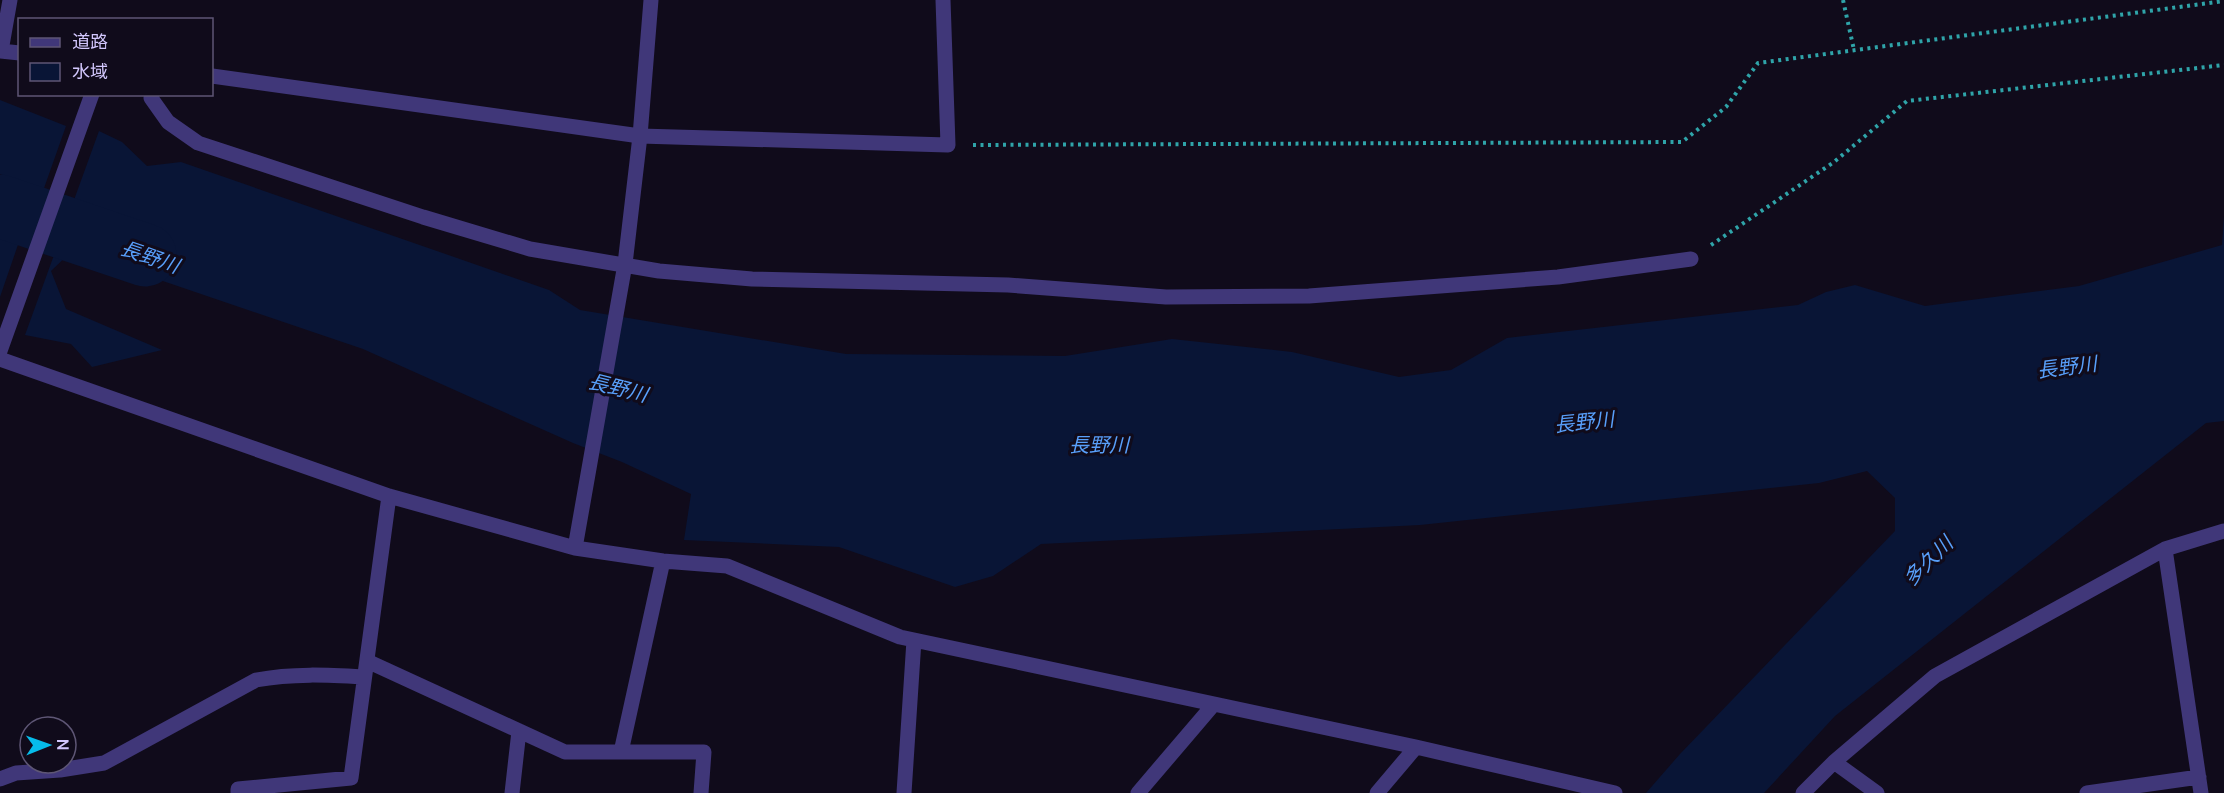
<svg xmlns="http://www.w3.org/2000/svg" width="2224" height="793" font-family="Manrope,'Noto Sans JP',sans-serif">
<rect width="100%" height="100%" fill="#100b1b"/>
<path fill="#091536" d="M0,100L66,126L43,191L0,174Z
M99,131L122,142L147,166L181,162L549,290L580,310L846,354L1065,356L1172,339L1292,352L1399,377L1451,370L1507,338L1798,305L1826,292L1855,285L1925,306L2079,286L2222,245L2224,216V421L2206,423L1835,716L1764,793H1646L1680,754L1895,531V498L1867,471L1819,483L1420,525L1041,544L993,576L955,587L839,547L684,540L691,494L622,462L573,443L363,349L157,279L75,248L51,271L66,309L162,350L92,367L71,344L25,335Z
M0,226L21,236L0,297Z"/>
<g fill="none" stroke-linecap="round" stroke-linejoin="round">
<path stroke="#091536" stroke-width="63" d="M0,206L145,255"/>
<path stroke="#2fa4a9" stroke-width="4" stroke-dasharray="3 4.5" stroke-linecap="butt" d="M1843,0L1854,50
M973,145L1682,142L1726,107L1758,63L2224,1
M1711,245L1834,162L1907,101L2224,65"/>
<path stroke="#403779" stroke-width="15" d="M0,51L20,53
M1,51L10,0
M212,76L640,136L948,145L943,0
M152,94L151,98L168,122L198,143L423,217L530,249L659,271L752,279L1008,285L1166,297L1309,296L1558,277L1691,259
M0,351L92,94
M0,359L389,496L575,548L663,561L727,566L900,637L1416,747L1615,793
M575,548L625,264L640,136L651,0
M2165,549L2201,793
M367,661L565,752H704L701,793
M621,752L663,561
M1834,762L1877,793
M0,779L16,773L60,770L104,763L256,680C293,673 328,675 364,677
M238,793V789L351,778L389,496
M512,793L519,731
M904,793L914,640
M1138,793L1214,704
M1377,793L1416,747
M1803,793L1834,762L1935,676L2165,549L2224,531
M2087,793L2199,777"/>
</g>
<g text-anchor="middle" stroke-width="6" stroke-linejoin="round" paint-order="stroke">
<g font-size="20" font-style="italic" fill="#589ffa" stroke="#100b1b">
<text transform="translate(150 257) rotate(19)" y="7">長野川</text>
<text transform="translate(2067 367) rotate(-7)" y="7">長野川</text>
<text transform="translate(618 388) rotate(14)" y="7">長野川</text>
<text transform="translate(1584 422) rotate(-6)" y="7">長野川</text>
<text x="1099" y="452">長野川</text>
<text transform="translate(1928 561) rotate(-45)" y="7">多久川</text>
</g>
</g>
<rect x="18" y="18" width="195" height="78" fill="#100b1b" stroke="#5e5675" stroke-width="1.5"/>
<rect x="30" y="38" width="30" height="9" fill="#403779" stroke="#5e5675" stroke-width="1.5"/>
<text x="72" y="48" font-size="18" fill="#d2c7fd">道路</text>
<rect x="30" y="63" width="30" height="18" fill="#091536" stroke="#5e5675" stroke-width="1.5"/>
<text x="72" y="78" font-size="18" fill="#d2c7fd">水域</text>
<g transform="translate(48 745) rotate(89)"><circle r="28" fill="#100b1b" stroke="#5e5675" stroke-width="1.5"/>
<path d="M0-4.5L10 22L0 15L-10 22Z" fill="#06bcea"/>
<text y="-9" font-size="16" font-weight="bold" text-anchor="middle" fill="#d2c7fd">N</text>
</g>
</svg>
